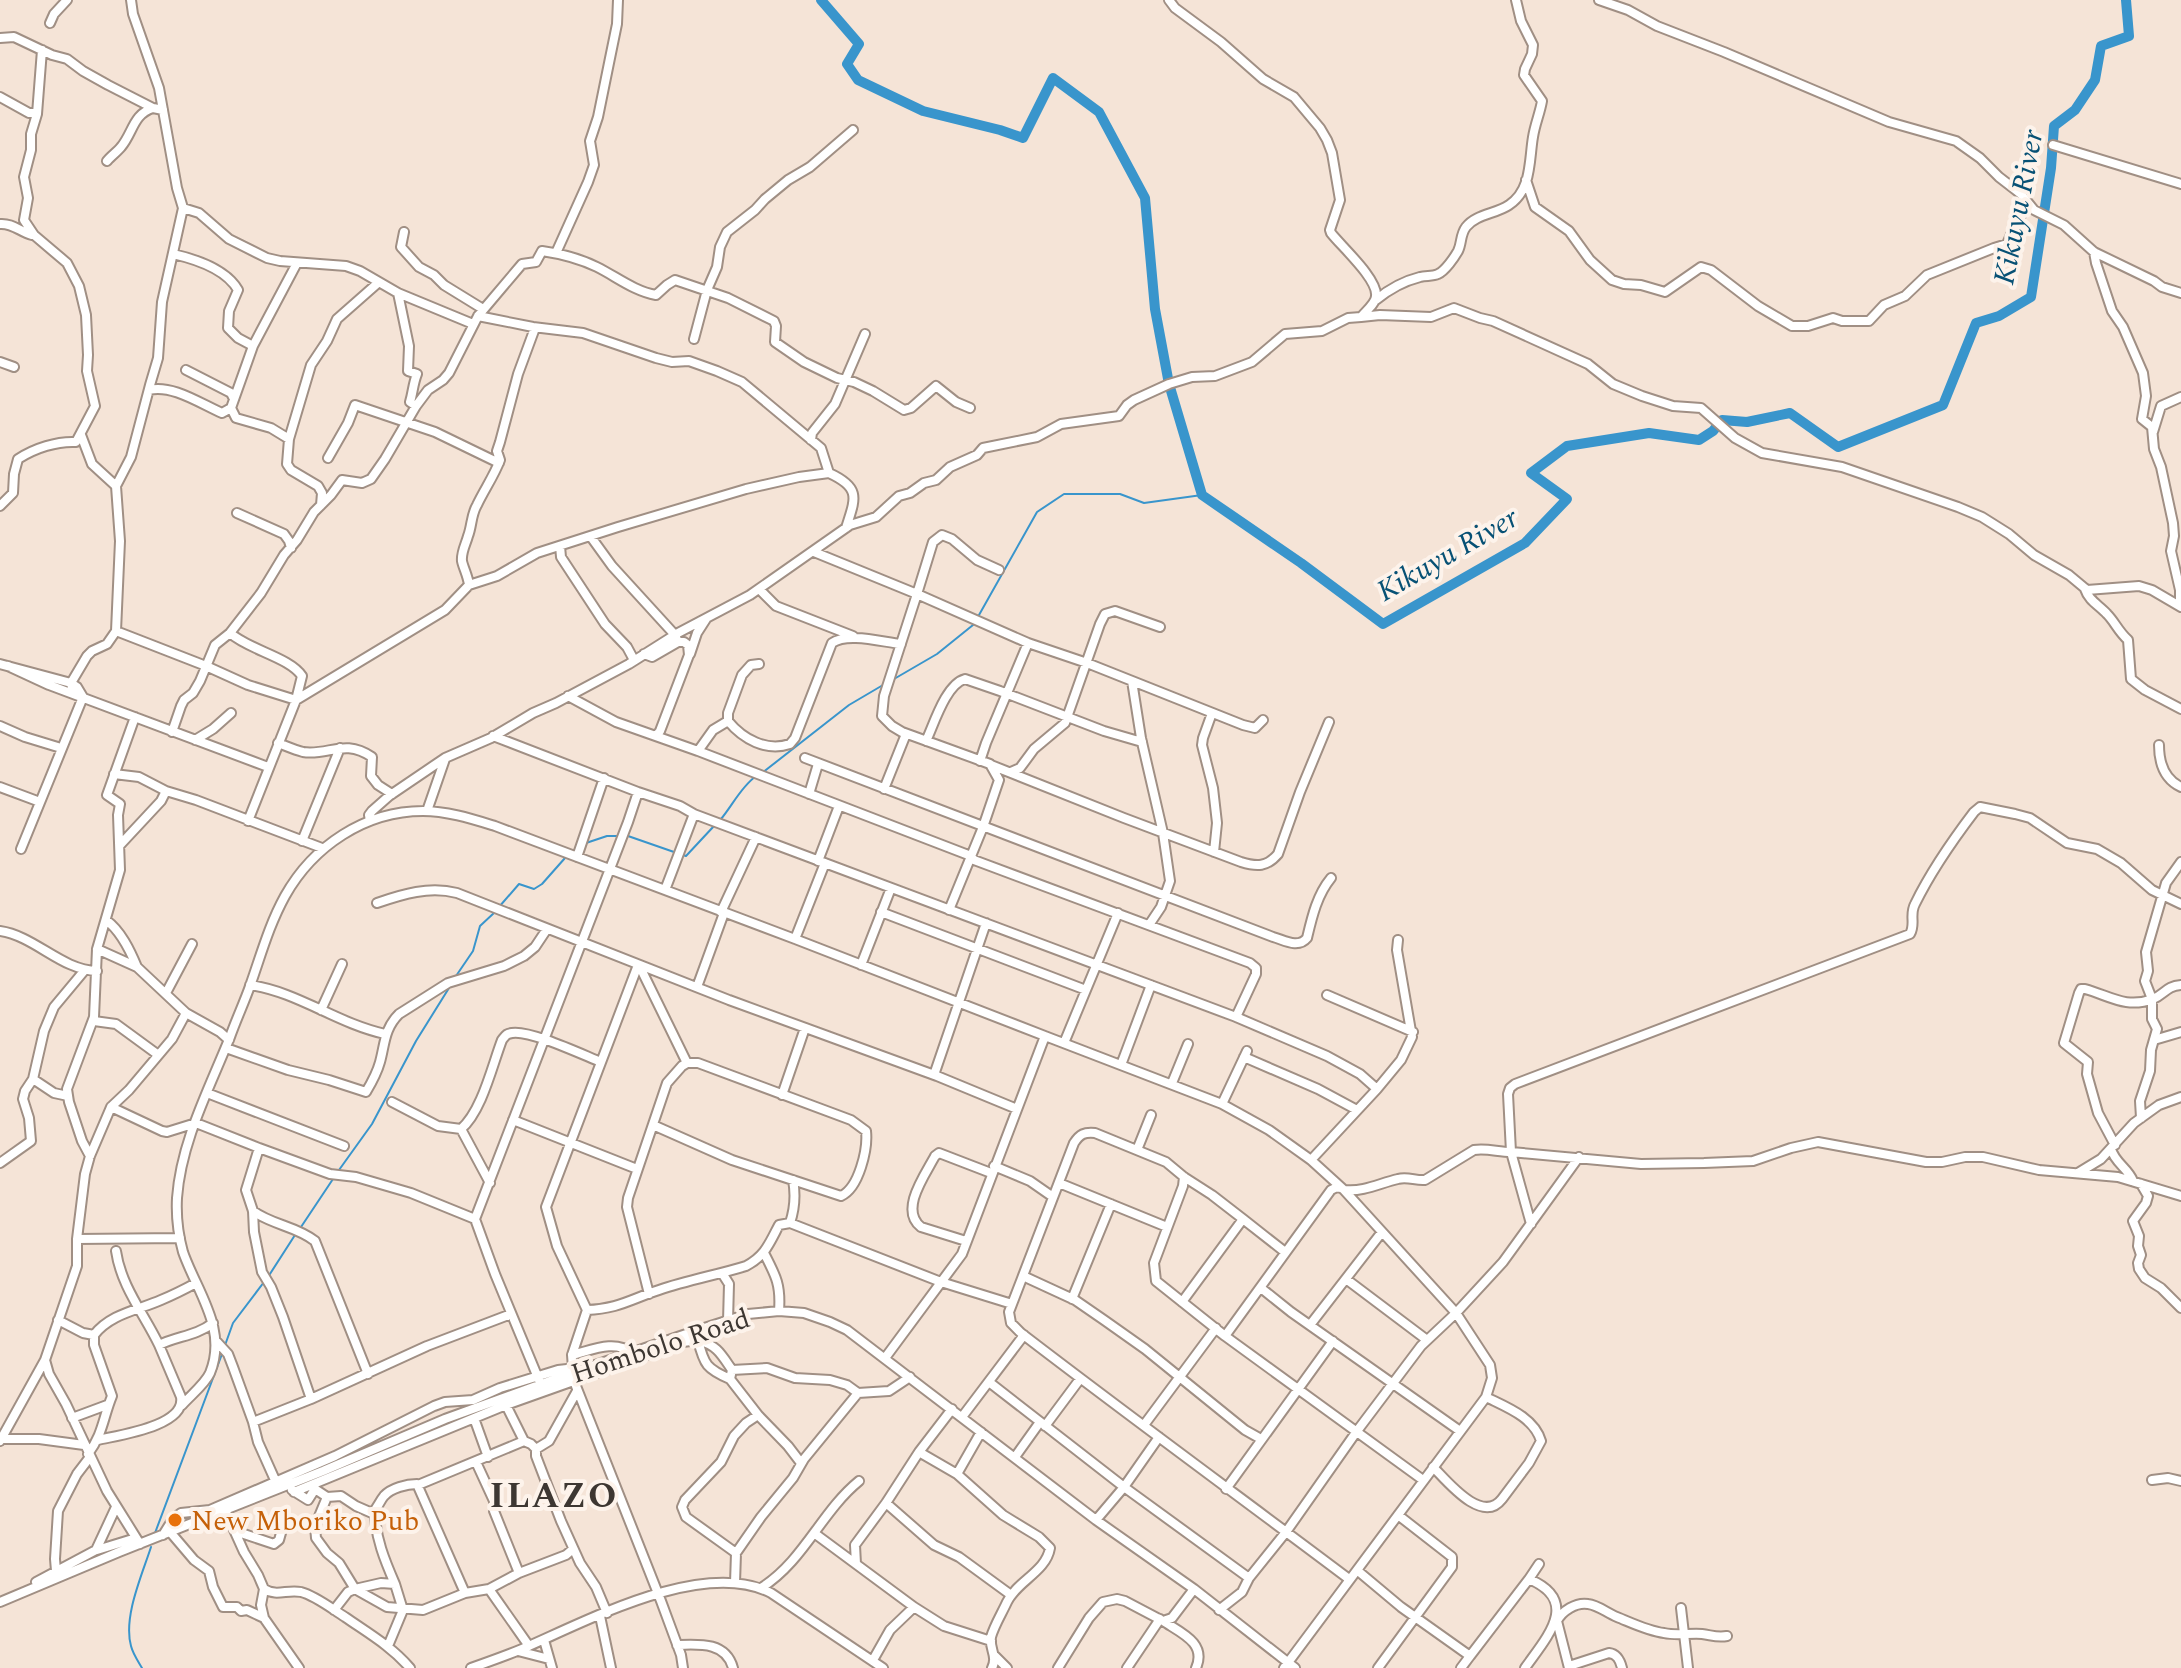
<svg xmlns="http://www.w3.org/2000/svg" width="2181" height="1668" font-family="Spectral,serif">
<rect width="100%" height="100%" fill="#f5e4d7"/>
<g fill="none" stroke-linecap="round" stroke-linejoin="round">
<path stroke="#3995cc" stroke-width="2" d="M979,615L1037,512L1064,494H1120L1144,503L1202,495
M894,679L937,654L973,625
M762,773L849,705L883,685
M721,819C732,806 741,787 755,777
M628,836L674,852
M586,843L607,836H618
M683,855L686,856L714,826
M499,907L519,884L534,889L542,884L565,858
M456,976L473,951L480,926L495,912
M339,1170L372,1124L416,1041L449,988
M299,1230L333,1179
M268,1277L295,1235
M224,1348L233,1323L264,1282
M155,1533L222,1354
M142,1668C138,1661 133,1654 131,1646C123,1617 142,1575 151,1547"/>
<path stroke="#3995cc" stroke-width="10" d="M821,0L859,44L847,64L858,80L923,111L1000,130L1023,138L1053,78L1099,112L1145,198L1155,309L1169,384L1202,495L1301,563L1383,624L1525,543L1567,499L1531,473L1567,446L1649,433L1699,440L1713,431L1722,420L1747,422L1790,413L1838,447L1943,405L1976,323L1999,316L2031,297L2051,168L2054,126L2075,110L2095,80L2101,46L2129,36L2126,0"/>
<g stroke="#a08f84" stroke-width="12">
<path id="minor" d="M1599,0L1628,10L1657,26L1724,52L1889,122L1956,141L1980,158L1999,177L2021,194L2034,210L2064,225L2094,252L2154,281L2162,287L2181,293
M50,23L54,14L67,0
M0,38L14,37L52,55L67,59L83,71L108,85L153,108L163,110
M0,97L29,113H37
M2053,145L2181,184
M107,161C111,156 117,152 121,147C133,133 133,114 153,108
M1526,180L1535,207L1569,231L1590,260L1612,280L1624,284L1641,285L1665,292L1701,267L1711,270L1758,306L1792,326H1808L1833,318L1842,321H1869L1884,305L1905,296L1927,275L1994,248L2007,244L2018,219L2029,205
M183,208L199,213L229,239L267,258L280,261L346,266L360,271L398,293L473,324
M0,224C13,223 20,232 32,235
M404,232L401,247L419,267L434,275L444,285L483,309
M2094,252L2096,263L2112,311L2123,327L2143,373L2146,396L2142,419L2152,427L2154,449L2161,467L2173,523L2174,536L2171,551L2180,590V606
M556,253L588,182L594,165L590,141L598,117L609,63L617,24L618,0
M173,254C195,259 226,269 238,290L229,311L228,328L238,338L253,346
M398,293L409,346L408,371L417,374C413,384 413,392 410,402L416,406
M1376,300C1388,290 1404,281 1420,277C1426,275 1432,277 1438,274C1445,271 1454,258 1458,251C1462,243 1460,235 1466,227C1476,214 1496,214 1509,205C1532,190 1529,160 1533,137C1535,124 1540,113 1542,101L1524,75L1525,69L1532,54L1533,45L1521,21L1516,0
M478,316L533,327L583,333L656,358L672,362L689,361L717,371L742,382L821,448L829,473C862,488 855,499 846,528
M1361,317L1380,315L1431,317L1454,308L1480,318L1493,321L1588,364L1613,384L1642,396L1673,406L1701,408L1735,438L1762,453L1842,467L1958,507L1982,517L2009,534L2034,555L2069,575L2087,590L2139,586L2152,590L2181,607
M694,339L707,290L717,267L720,247L727,232L755,210L765,199L788,180L810,167L853,130
M0,362L14,367
M186,370L231,393L234,399
M149,390C172,384 201,404 222,413L231,408
M2153,432L2161,406L2181,397
M81,435L92,464L116,486
M289,439L271,428L236,418L231,408L253,346L297,263
M811,440L812,433L835,404L865,334
M328,458L348,423L355,405L435,432L499,463
M321,505L322,493L318,486L291,470L287,464L289,439L311,365L327,341L337,319L379,282
M0,506L13,493L14,474L18,459C35,448 57,441 76,442L95,406L87,371L88,355L86,315L79,286L67,263L34,235L24,220L28,198L24,177L31,150V134L37,114L42,50
M237,513L284,534L289,541L291,548
M591,537L612,566L675,635L678,642H684L688,645L689,655L660,731L656,736
M560,546L561,557L605,624L627,647L634,660
M814,552L917,594L884,696L882,716L892,726L902,732L990,764L999,780L983,827L949,910
M999,570L977,560L952,539L942,535L933,542L917,594L1028,643L1087,663L1243,725L1255,728L1263,720
M469,585L497,576L537,553L618,527L746,489L799,477L829,473
M759,589L776,606L853,636
M2085,589C2089,601 2099,605 2107,614C2115,622 2118,631 2128,640L2131,679L2145,690L2181,709
M116,631L206,666L248,685L296,700L445,610L469,585C468,576 463,567 462,561C461,552 466,544 468,536C472,526 471,515 477,505C484,490 494,476 500,460L497,451L500,442L518,374L535,328
M230,633C249,650 289,657 302,676L296,700L248,821
M644,654L652,657L678,642
M690,654L697,633L706,619
M0,664L71,683L77,687L83,697L21,849
M8,666L49,685L268,767
M1132,681L1141,738L1163,833L1170,881L1161,907L1149,925
M73,693L71,683L87,656L92,651L107,644L116,631L120,541L116,486L131,457L150,385L158,358L162,302L183,208L177,188L159,88L133,14L131,0
M568,696L616,722L698,751L971,856L974,860L1250,963L1256,968V974L1236,1017
M1212,713L1203,738L1202,745L1213,788L1217,823L1214,852
M728,721V713L742,675L751,665L759,664
M0,726L25,737L61,748
M172,732L181,706L184,700L193,693L200,681L215,645L230,633L261,593L284,555L297,540L314,512L331,495L342,480L362,483L371,479L385,459L416,406L428,390L443,380L449,373L478,316L522,264L536,262L542,251C562,254 579,258 597,267C617,277 634,291 656,295L667,285L675,280L728,298L774,321L776,326L775,342L804,362L837,378L854,382L873,391L904,410L911,408L936,386L956,402L970,408
M493,736L638,792L680,806L694,814L1236,1017L1327,1056L1360,1074L1377,1089L1311,1160
M195,740L213,729L231,713
M926,741C934,724 946,684 965,679L1000,691L1104,731L1142,742
M278,743C286,746 295,750 303,752C329,756 344,738 372,757L371,776L378,785L392,794
M2159,745C2159,763 2164,779 2181,787
M698,751L713,730L728,721C743,739 766,752 790,744L795,738L832,643C847,632 882,642 901,644
M805,758L1273,937C1284,940 1298,949 1307,938C1312,917 1317,895 1331,878
M980,761L986,743L1028,643
M991,765L1124,818L1241,862C1257,867 1267,867 1278,854L1300,792L1329,722
M1011,772L1020,768L1034,749L1065,723L1100,624L1105,614L1115,611L1160,627
M114,774L139,777L166,791L196,800L322,848
M0,787L40,802
M884,789L906,734
M809,794L818,764
M427,811L445,759
M370,821L369,815L372,811L389,796L445,758L491,738L533,713L556,703L629,664L678,633L750,595L850,525L876,517L899,496L910,493L924,483L936,480L950,467L977,455L983,448L1037,437L1061,424L1119,416L1127,405L1134,400L1169,384L1192,377L1215,376L1252,362L1285,334L1322,331L1348,318L1361,317C1366,311 1376,303 1376,296C1378,279 1341,246 1331,233L1330,230L1340,200L1332,153L1327,140L1320,128L1294,97L1263,79L1221,42L1175,8L1169,0
M302,841L340,748
M120,845L161,801L166,791
M577,857L604,778
M818,861L839,806
M665,890L694,814
M377,903C403,894 429,886 457,893L729,1000L937,1076L1017,1109
M721,912L756,837
M881,912L1086,990
M106,920C121,931 130,950 137,967
M0,931C35,936 61,970 97,971
M795,939L825,863
M97,949L137,967L186,1013
M638,965L546,1207L557,1246L587,1310L572,1355L574,1381L661,1601L681,1655L683,1668
M639,965L687,1063
M861,965L891,888
M250,985C298,992 336,1023 385,1034
M697,987L724,913
M166,993L192,944
M1327,995L1413,1032
M321,1010L342,964
M94,1021L116,1024L157,1054
M1045,1036L1222,1104L1269,1130L1311,1160L1344,1190L1456,1313L1490,1365L1492,1378L1486,1397L1284,1668
M2154,1040L2181,1032
M1064,1043L1118,913
M226,1048L288,1070L329,1080L366,1092C372,1082 377,1073 380,1062C385,1044 384,1029 399,1014L448,983L504,966L524,956L535,947L547,929
M1244,1057L1318,1089L1357,1110
M1121,1065L1151,985
M934,1075L986,923
M1172,1083L1188,1044
M1377,1089L1401,1060L1412,1037L1397,950L1398,940
M207,1093L344,1146
M782,1095L805,1028
M68,1096L54,1093L33,1079L44,1031L54,1007L84,971
M392,1102L438,1126L461,1129C482,1111 492,1066 502,1040C506,1035 506,1034 512,1033C530,1030 581,1054 601,1062
M1222,1104L1247,1051
M111,1107L162,1131L167,1132L196,1123L259,1148L246,1190L253,1211L254,1232L262,1272L271,1287L283,1317L311,1399
M2141,1118L2140,1101L2150,1071L2151,1050L2157,1029L2152,1019V999L2145,981L2148,971L2146,952L2166,883L2181,862
M513,1120L637,1169
M461,1129L490,1183
M2115,1145L2098,1113L2087,1074L2088,1062L2064,1043L2079,993L2081,989H2085C2110,996 2126,1009 2153,999C2165,994 2166,986 2181,985
M259,1148L330,1174L356,1177L411,1193L475,1219
M2111,1149C2115,1163 2128,1168 2133,1181
M1137,1150L1151,1115
M90,1156L82,1141L69,1102L67,1089L94,1017L97,949L120,870L118,815L120,804L107,795L135,717
M0,1163L31,1141L29,1118L23,1099L25,1091L33,1079
M994,1166L1030,1181L1053,1197
M2078,1173L2101,1159L2134,1123L2159,1105L2181,1097
M1184,1177L1183,1186L1154,1263L1156,1281L1225,1336L1423,1480
M1059,1183L1167,1227
M2141,1184L2148,1196L2146,1203L2133,1221L2139,1236L2138,1246L2141,1255L2138,1263L2139,1269L2145,1278L2161,1288L2181,1308
M1345,1190C1364,1192 1380,1183 1398,1179C1407,1176 1416,1181 1425,1180L1474,1150C1487,1148 1498,1152 1511,1152L1641,1164L1704,1163L1753,1161L1791,1148L1818,1142L1926,1162H1942L1965,1157H1983L2039,1170L2118,1177L2181,1196
M253,1211C272,1225 296,1226 315,1241L368,1374
M1243,1219L1212,1195L1184,1177L1166,1162L1095,1133C1084,1132 1080,1134 1074,1143L1009,1312L1011,1323L1021,1333C1129,1416 1240,1497 1349,1579
M790,1223C795,1208 796,1196 793,1180
M1531,1224L1511,1152L1508,1094L1510,1088L1515,1084L1910,934C1916,924 1909,915 1915,904C1931,871 1952,841 1974,812L1980,807L2015,814L2030,818L2067,843L2097,849L2121,863L2152,890L2181,904
M77,1239L180,1238
M966,1241L921,1227C899,1210 925,1175 935,1156L939,1153L991,1173
M116,1251C121,1286 144,1314 159,1345C177,1336 196,1336 213,1323
M764,1253C776,1276 781,1285 779,1311
M722,1273L729,1284L728,1321
M1023,1276L1075,1300L1104,1320L1145,1349L1245,1430L1261,1439
M1346,1279L1427,1340
M1261,1288L1291,1312L1460,1431
M649,1294L627,1207L628,1198L667,1083L682,1066L687,1063H698L851,1120L866,1131C868,1149 859,1188 841,1196L732,1160L653,1125
M1072,1299L1111,1204
M1182,1302L1243,1219L1285,1252
M587,1310C618,1309 631,1299 659,1290C688,1280 717,1275 746,1266C765,1256 769,1244 779,1225L790,1223L941,1282L1012,1304
M58,1320L83,1333L94,1335
M1310,1325L1382,1232
M697,1336L698,1340C718,1346 721,1354 732,1370L730,1379L758,1415L746,1423L734,1436L721,1462L685,1500L682,1507L686,1517L736,1553
M1225,1336L1331,1190L1337,1187L1341,1188
M217,1342L228,1354L233,1367L253,1422L258,1442L275,1480
M572,1355C592,1350 615,1339 632,1353
M732,1370L767,1368L795,1378L830,1380L847,1385L858,1393
M989,1382L1124,1487L1249,1578
M541,1385L495,1274L475,1219L628,822L638,792
M577,1391L549,1441L536,1449V1456L561,1521L580,1563L596,1587L607,1613
M182,1405C191,1395 205,1384 210,1373C228,1329 197,1292 183,1252C178,1234 176,1217 177,1198C181,1142 209,1089 230,1037C236,1020 244,1003 250,986C261,955 269,925 285,896C313,846 365,811 423,811C447,811 472,819 495,826L795,939L1045,1036L962,1254L885,1358
M506,1405L524,1441
M758,1415L788,1446L801,1463
M962,1417L1024,1335
M72,1418L107,1405
M474,1418L488,1457
M253,1422L311,1399L427,1346L511,1314
M1144,1425L1216,1328
M1045,1426L1080,1379
M0,1439H39L84,1445
M98,1440C119,1435 186,1426 181,1397L159,1345
M0,1441L45,1360
M919,1452L957,1474L1003,1515L1039,1537L1050,1548C1046,1572 1017,1581 1007,1602C1002,1613 994,1626 991,1637C989,1649 998,1656 992,1668
M88,1454C103,1434 103,1418 112,1396L94,1345V1335C110,1314 138,1310 161,1300C173,1295 185,1289 196,1283
M1015,1457L1040,1422
M476,1462L494,1501V1511L519,1573
M1433,1467C1447,1481 1482,1525 1502,1499L1529,1463L1541,1441C1534,1417 1506,1407 1486,1397
M957,1474L981,1432
M2152,1480L2168,1478L2181,1481
M418,1485L524,1441L531,1444L536,1449
M1226,1489L1333,1341
M292,1490L308,1500L315,1489L327,1497L341,1496L356,1506L372,1513C378,1508 379,1502 384,1496C391,1488 407,1484 417,1484L465,1593
M294,1492L506,1405L683,1342L698,1340C704,1365 707,1369 730,1379
M327,1497L315,1526L316,1538L327,1553L339,1563L355,1589L381,1583L395,1584L403,1610L388,1646
M886,1503L934,1545L959,1557L1011,1595
M225,1510L244,1552L258,1575L264,1589C277,1597 287,1589 301,1592C316,1596 332,1609 345,1617C368,1633 391,1646 410,1668
M375,1512C375,1537 385,1561 395,1584
M1096,1520L1124,1487L1159,1437
M235,1531L274,1544L279,1540L283,1526
M171,1533L194,1560L209,1571L213,1587L223,1607H237L241,1611L247,1610L264,1618
M814,1533L914,1607L944,1626L991,1641
M163,1535L173,1519L181,1513L210,1510L335,1456L434,1406L445,1402L473,1400L500,1388L558,1370L567,1369L572,1372
M140,1544L107,1491L66,1404L49,1374L45,1360L77,1266V1239L85,1174L90,1156L111,1107L129,1090L172,1039L186,1013L220,1032L229,1040
M97,1550L136,1538
M856,1564L855,1545L886,1503L919,1452L952,1409
M56,1571L55,1559L58,1511L77,1474L90,1457
M1358,1571L1401,1607L1470,1656L1461,1668
M1529,1579L1539,1564
M36,1582L96,1550L116,1507
M735,1583L736,1553L761,1517L793,1478L804,1459L858,1393L889,1391L910,1377
M761,1588C804,1561 821,1512 859,1481
M264,1589L261,1605L264,1618L299,1668
M489,1589L529,1646
M0,1602L119,1552L323,1471L445,1419L572,1373L695,1331L748,1314L779,1311L804,1313L830,1322L847,1330L1096,1520L1194,1589L1295,1668
M1681,1608L1688,1668
M334,1610L348,1592L355,1589L387,1607L423,1610L465,1593L489,1589L519,1573L566,1555L573,1549
M1219,1610L1242,1592L1249,1578L1286,1532L1357,1431L1421,1346L1456,1313L1503,1262L1579,1157
M600,1616L611,1668
M1163,1621C1181,1633 1207,1643 1196,1668
M544,1640L552,1668
M677,1645C700,1644 726,1642 733,1668
M518,1651L549,1659
M995,1656L1007,1668
M1470,1656L1529,1579C1581,1601 1547,1637 1525,1668
M873,1660L890,1630L914,1607
M1569,1666L1609,1653C1617,1654 1620,1660 1622,1668
M471,1668C488,1662 505,1656 522,1649C587,1621 703,1558 771,1593L883,1668
M1058,1668L1089,1618L1103,1602L1117,1599L1125,1601L1163,1621L1172,1618L1194,1589
M1127,1668L1160,1619
M1378,1668L1452,1567V1557L1398,1515
M1569,1668L1557,1621C1562,1611 1576,1602 1588,1604C1598,1605 1607,1613 1617,1617C1632,1623 1648,1631 1664,1633C1677,1636 1689,1633 1702,1634C1711,1635 1717,1638 1727,1636"/>
</g>
<use href="#minor" stroke="#fff" stroke-width="8"/>
</g>
<circle fill="#e8710a" stroke="#fdf3eb" stroke-width="3" cx="175" cy="1520" r="8"/>
<g text-anchor="middle" stroke-width="8" stroke-linejoin="round" paint-order="stroke">
<g font-size="28" fill="#3d3732" stroke="#fdf3eb">
<text transform="translate(660 1345) rotate(-18)" y="10">Hombolo Road</text>
</g>
<g font-size="28" fill="#c56008" stroke="#fdf3eb" text-anchor="start">
<text x="191" y="1530">New Mboriko Pub</text>
</g>
<g font-size="30" font-style="italic" fill="#075175" stroke="#fdf3eb">
<text transform="translate(2018 207) rotate(-79)" y="10">Kikuyu River</text>
<text transform="translate(1447 554) rotate(-30)" y="10">Kikuyu River</text>
</g>
<g font-size="36" font-weight="bold" letter-spacing="2" fill="#3d3732" stroke="#fdf3eb">
<text x="554" y="1507">ILAZO</text>
</g>
</g>
</svg>
